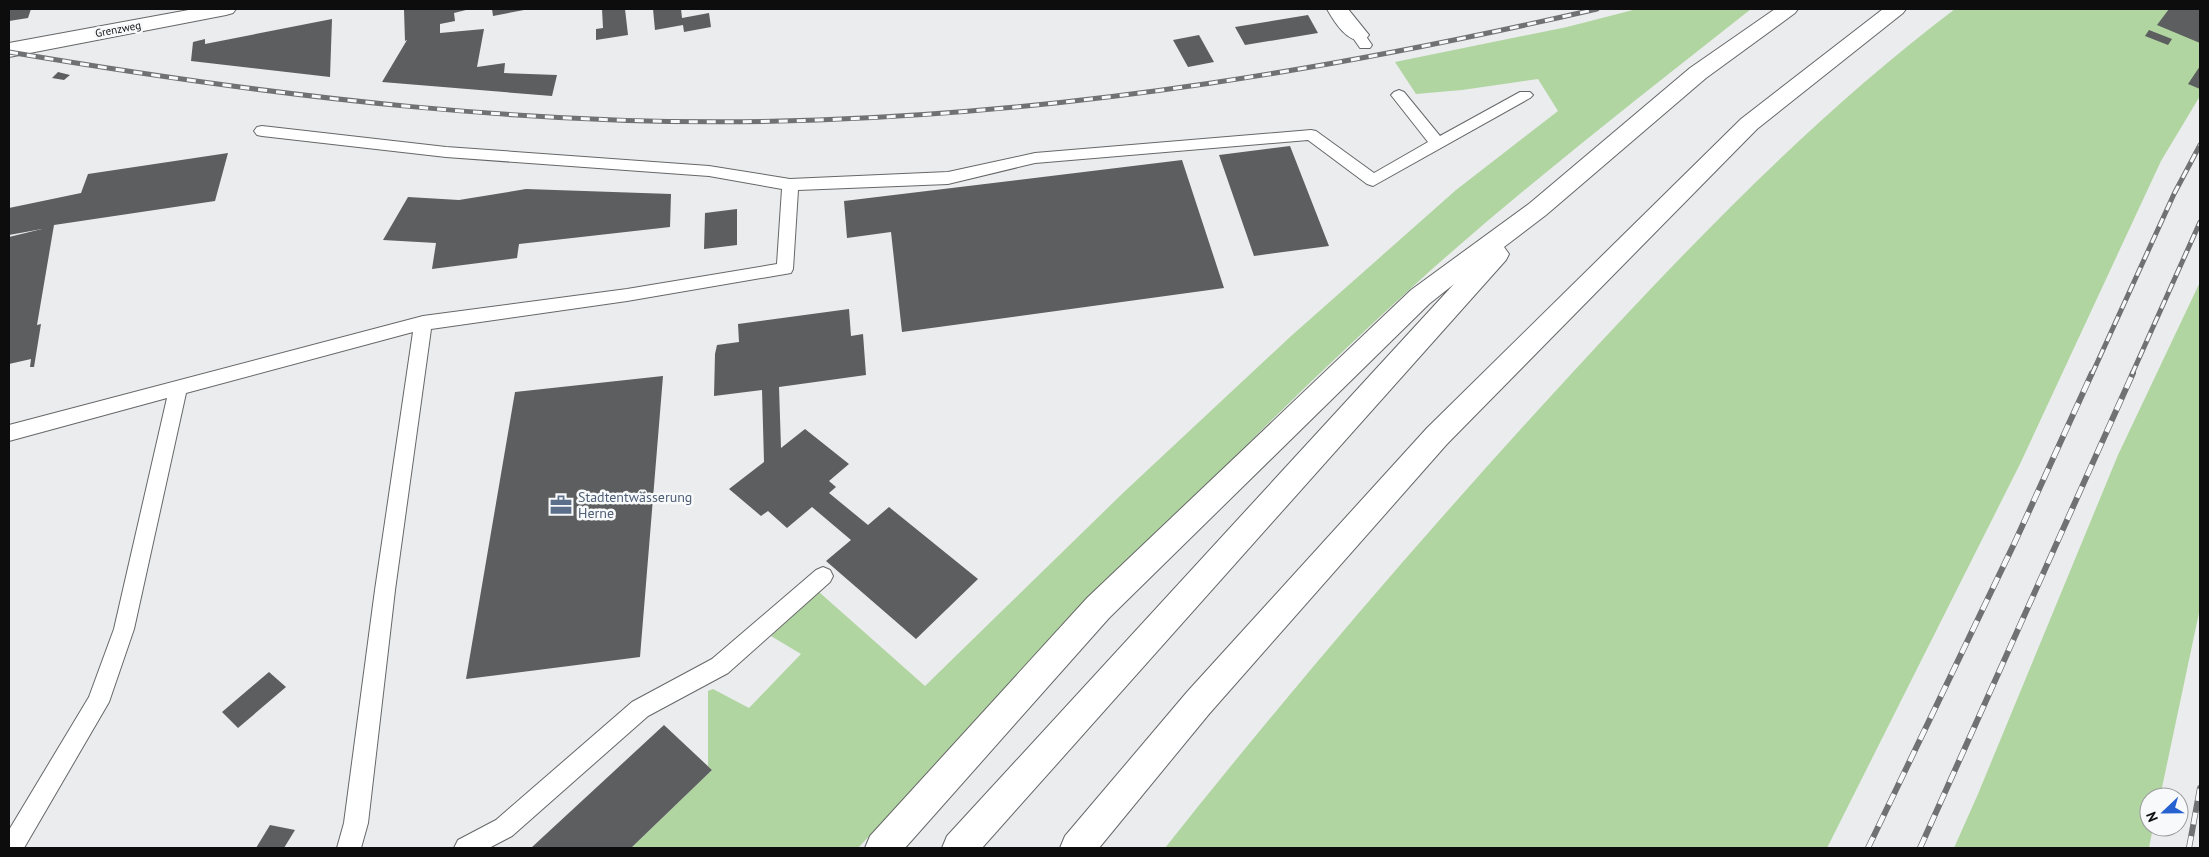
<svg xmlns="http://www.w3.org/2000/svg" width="2209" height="857" font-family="'PT Sans',sans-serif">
<rect width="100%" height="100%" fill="#eaeced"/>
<path fill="#b1d5a0" d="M1637,9H1751C1643,94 1534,179 1431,270C1324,366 1222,468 1122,571C1033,663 945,755 858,848H631L712,770L708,766V691L713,689L749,708L801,654L771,636L819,592L925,686L1124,492L1290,337L1456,190L1558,111L1538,79L1462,90L1416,94L1395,62L1567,27Z
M1955,9H2200V96L2161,161L2020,464L1827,848H1165C1295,684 1431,526 1573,372C1692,243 1815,115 1955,9Z
M2200,282V608L2160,797H2149V827H2153L2149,848H1954L1978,794L2118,455Z"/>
<path fill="#5c5e5f" d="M9,9H31L28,18L9,21Z
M412,9H470L454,13L455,21L440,24V33L484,29L477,67L505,63L504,73L557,75L552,96L382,82L407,40L405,41L404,10Z
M492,9H524V10L493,16Z
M602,9H625L628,35L596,40V29L603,28Z
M653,9H681L682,18L709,13L711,27L684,32L683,25L655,30Z
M2169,9H2200V43L2157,25Z
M1308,15L1318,33L1245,45L1235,27Z
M332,19L330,77L191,61L193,42L205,39V44Z
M2149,30L2172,39L2168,45L2145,36Z
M1199,35L1214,62L1188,67L1173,40Z
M2200,66V89L2188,84Z
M58,72L70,75L64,80L52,78Z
M1290,146L1329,246L1254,256L1219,155Z
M228,153L215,201L54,225L37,325L41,324L34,367H30L31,359L9,364V237L42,229L9,235V208L81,193L88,174Z
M1182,160L1224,288L902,332L891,232L847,238L844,201Z
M526,189L671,194L670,227L519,244L517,258L432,269L436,243L383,240L408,197L459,200Z
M737,209V245L704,249L705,213Z
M849,309L851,336L863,334L866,375L779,387L781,448L805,429L849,464L829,481L836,487L829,493L868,525L889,507L978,579L916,639L826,561L851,540L812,507L787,528L768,511L761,516L729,489L764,462L762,390L714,396L715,354L717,345L739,342L738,324Z
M663,376L640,657L466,679L515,392Z
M269,672L286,687L238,728L222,712Z
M664,725L712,770L631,848H531Z
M270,825L295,830L284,848H256Z"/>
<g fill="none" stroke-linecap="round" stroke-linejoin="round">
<g stroke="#666768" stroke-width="2">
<path id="service" d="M1358,31L1363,32L1372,45L1370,48H1360L1351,35L1353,32Z
M1399,90L1404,92L1440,136L1520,92H1530L1533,95L1530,98L1373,186L1367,184L1308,140L1035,163L948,184L798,190L793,269L791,273L627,301L431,329L395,590L368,823L361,848H337L344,823L375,590L413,332L186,393L134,629L109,702L24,848H9V830L89,697L114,629L167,398L9,441V425L423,316L627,289L777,264L782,189L709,176L446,157L262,136L257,135L254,131L257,127L262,126L446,147L709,166L790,179L948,172L1035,153L1311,130L1316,131L1374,173L1428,142L1391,95L1394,92Z
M823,567L830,570L833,576L830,582L728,673L648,716L512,836L489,848H454L458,840L496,820L632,702L712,659L816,570Z"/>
</g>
<g stroke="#666768" stroke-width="2">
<path id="minor" d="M194,9H236L233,13L226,15L9,57V43Z
M1327,9H1348L1369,35L1365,40C1348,44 1335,23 1327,9Z"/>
</g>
<g stroke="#666768" stroke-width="2">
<path id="motorway" d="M1775,9H1798L1795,13L1706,78L1546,215L1504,247L1509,254L1506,260L982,848H942L947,836L1454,284L1429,304L1109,618L905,848H865L870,836L1087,598L1411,290L1530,203L1690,68Z
M1883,9H1906L1903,13L1757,129L1447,444L1209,714L1099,848H1060L1065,836L1187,692L1427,428L1741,119Z"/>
</g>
<use href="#service" fill="#fff" fill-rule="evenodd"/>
<use href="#minor" fill="#fff" fill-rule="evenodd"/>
<use href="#motorway" fill="#fff" fill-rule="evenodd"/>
<g stroke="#707172" stroke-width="5">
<path id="rail-far1" d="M9,52C276,97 546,130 818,120C1081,111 1340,68 1597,9
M2092,374L2174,194L2200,145
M2132,374L2200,222"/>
</g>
<g stroke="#707172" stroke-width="6">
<path id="rail" d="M1868,848L2014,544L2092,373
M1920,848L2133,373
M2189,848L2200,788"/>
</g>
<use href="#rail-far1" stroke="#f8f9fa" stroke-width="3" stroke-dasharray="9" stroke-linecap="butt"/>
<use href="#rail" stroke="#f8f9fa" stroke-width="4.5" stroke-dasharray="12" stroke-linecap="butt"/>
</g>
<defs>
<g id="office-bare" transform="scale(1.725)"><path d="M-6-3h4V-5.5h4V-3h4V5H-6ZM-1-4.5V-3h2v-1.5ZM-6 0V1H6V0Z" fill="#5c6f8a" stroke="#f8f9fa" stroke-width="2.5" paint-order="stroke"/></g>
</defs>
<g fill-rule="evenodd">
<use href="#office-bare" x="561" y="505"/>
</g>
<g text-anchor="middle" stroke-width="5" stroke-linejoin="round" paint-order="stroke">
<g font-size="11" fill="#0d0d0e" stroke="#f8f9fa">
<text transform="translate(118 29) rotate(-11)" y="4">Grenzweg</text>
</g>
<g font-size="14" fill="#4e5e75" stroke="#f8f9fa" text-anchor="start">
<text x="578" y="502">Stadtentwässerung<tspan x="578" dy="16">Herne</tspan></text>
</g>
</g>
<rect width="2209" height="857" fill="none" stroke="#0d0d0e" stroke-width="20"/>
<g transform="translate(2164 812) rotate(248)"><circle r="24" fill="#f8f9fa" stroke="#9a9b9c"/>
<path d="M0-4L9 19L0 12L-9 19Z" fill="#2763d0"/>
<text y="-8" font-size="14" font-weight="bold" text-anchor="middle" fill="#0d0d0e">N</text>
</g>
</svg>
